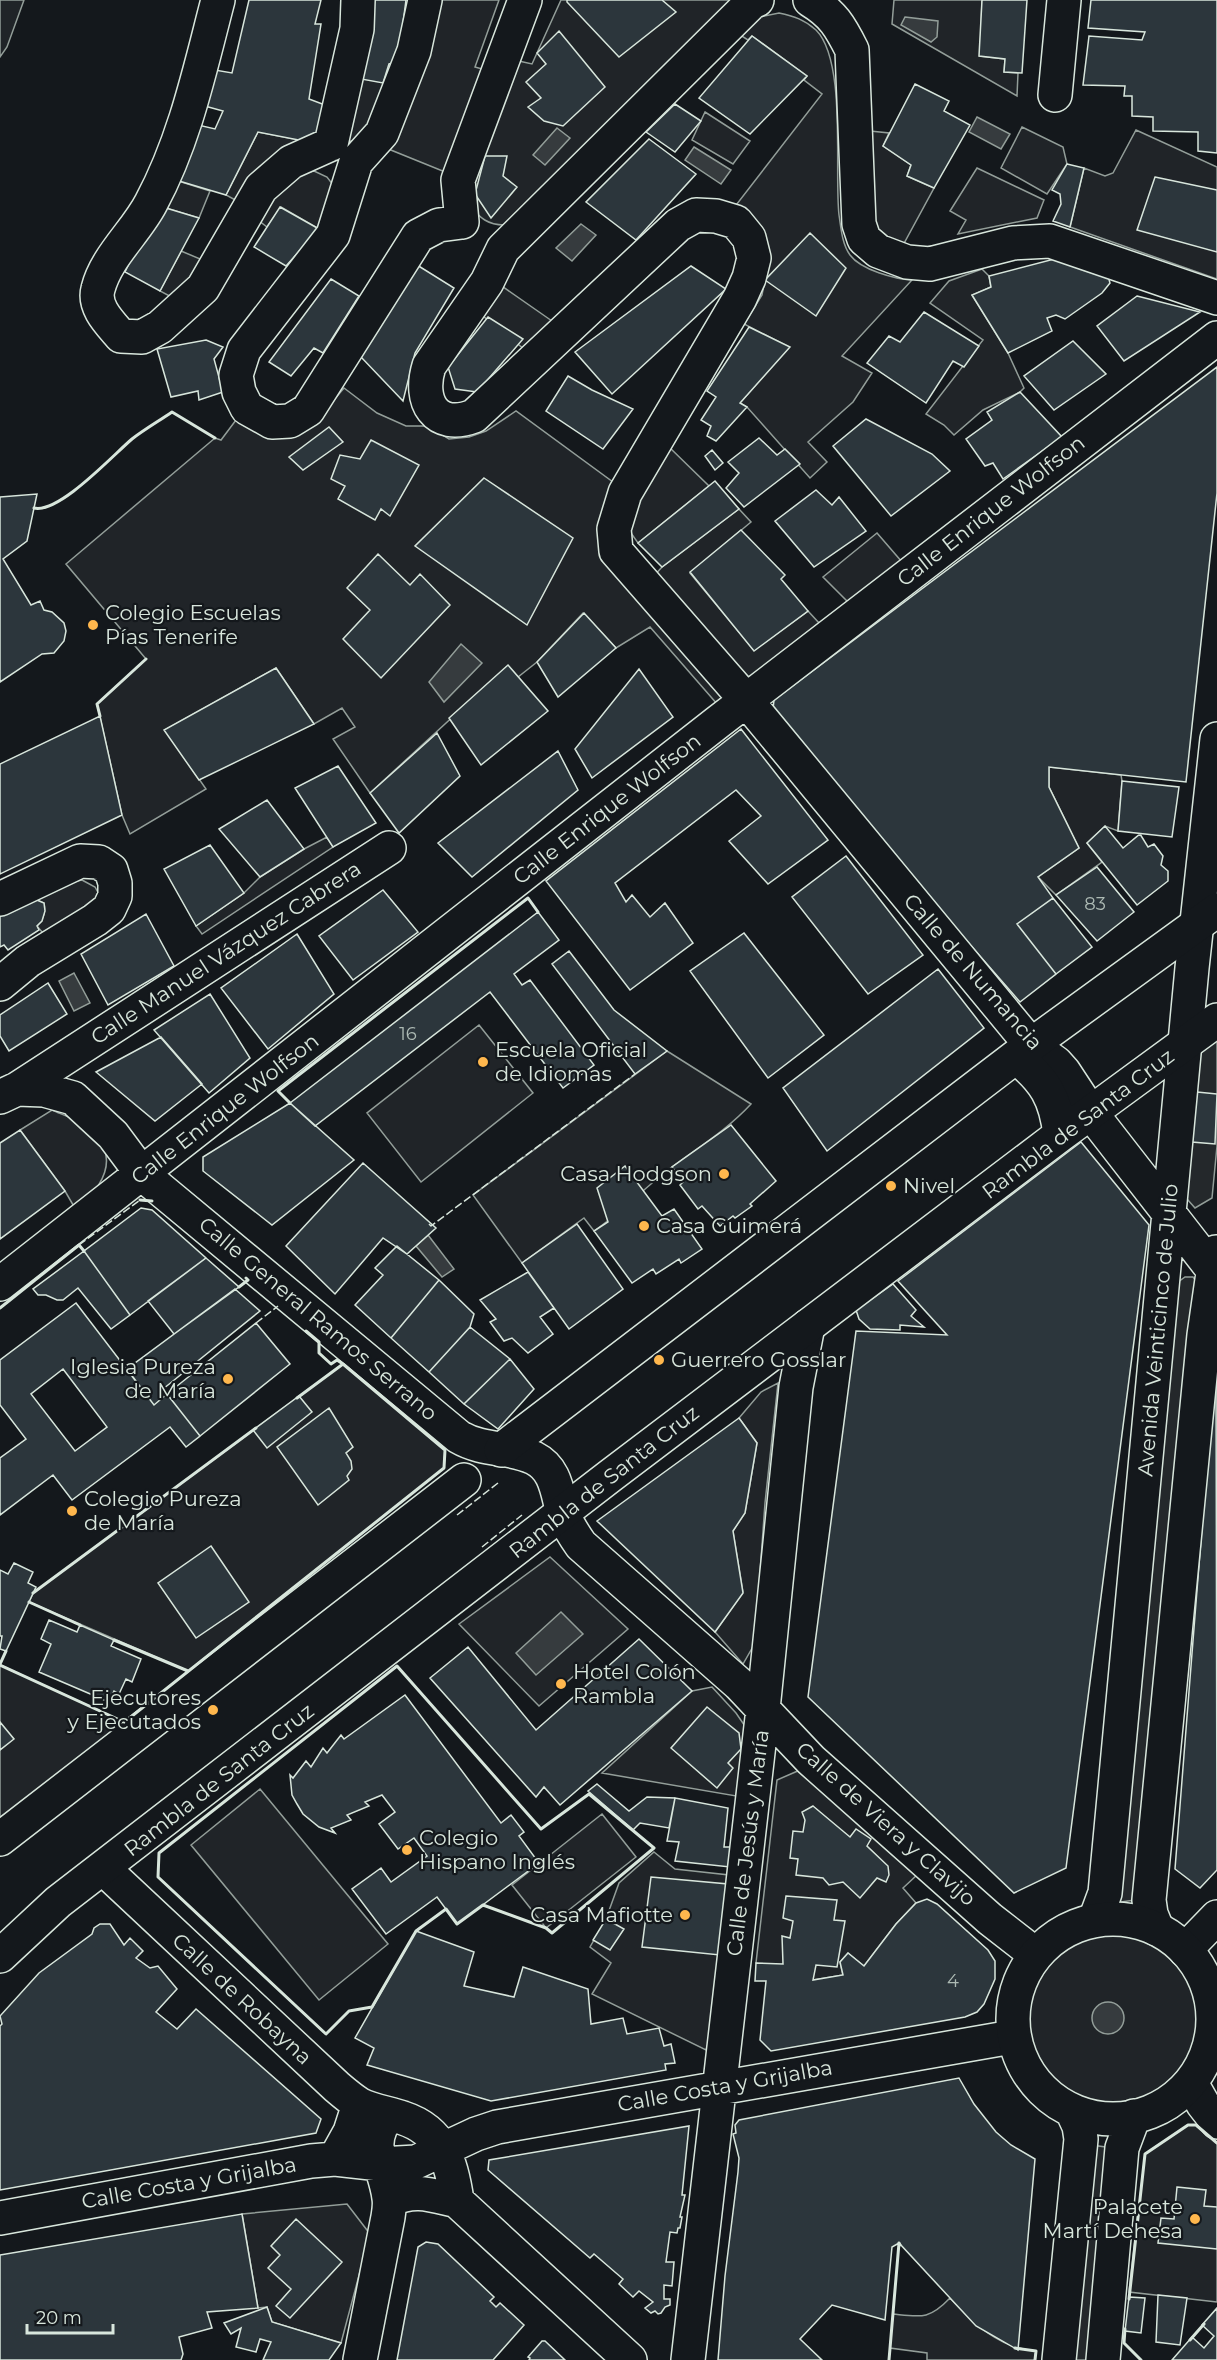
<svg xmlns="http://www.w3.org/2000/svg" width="1217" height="2360" font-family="Montserrat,sans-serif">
<rect width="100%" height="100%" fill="#14181c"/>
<path fill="#202428" stroke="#939e99" stroke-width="1.5" d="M0,0H24L7,47L0,57Z
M367,0H414L378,125L354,142L345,140Z
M442,0H499L475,67L489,71L450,174L381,146L427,62Z
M561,0H731L504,225C488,225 480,218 470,206L477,163L514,60L532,64Z
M894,0H982L980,56L1005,59L1004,72L1018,73L1017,96L892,24Z
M779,13C794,16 805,20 816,30C847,61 834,171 839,215C841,228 842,244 850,255C861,270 895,279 912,280L842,356L872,373L853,402L808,442L827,462L810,478L747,407L740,403L789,347L744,324L762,295L767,269L733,209L822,94L804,80L807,76L752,36L748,40L740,35L760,17Z
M705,112L750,141L733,164L692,140Z
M1022,127L1063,147L1067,164L1047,194L1001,168Z
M1136,130L1217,167V279L1070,227L1084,168L1105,176L1113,173Z
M870,131L889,133L883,146L911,165L907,176L934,188L902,247L880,237L873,225Z
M258,132L314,143L239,202L226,195Z
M977,168L1044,200L1037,218L958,234L966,220L950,211Z
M314,171L327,177L337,190L319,229L281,207L267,227L258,220C275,195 281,175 314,171Z
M169,178L210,191L199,218L156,205Z
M181,251L205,261L177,300L160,291Z
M982,269L989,276L991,287L972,295L1008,353L1024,388L1020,392L983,410L954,435L944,425L926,414L983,340L930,303L949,281Z
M496,282L552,321L524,349L478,312Z
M344,388L377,413L406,426H428L449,439L469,437L486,431L516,411L617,485L603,516L731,697L718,705L650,627L616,648L583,613L537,662L518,677L508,666L370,793L333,739L355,727L342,708L314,724L276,668L165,730L206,789L130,834L122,815L97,704L146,659L66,564L215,438L221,440L239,416L323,413Z
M668,446L709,486L638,543L626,526Z
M739,509L751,522L690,573L754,650L808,611L819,623L742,687L652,578L662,567Z
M877,533L902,562L851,605L823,577Z
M1049,767L1121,775L1122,781L1118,831L1105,826L1087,843L1102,862L1056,895L1038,877L1079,848L1049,787Z
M327,837L333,847L202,934L196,926L244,893L260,877L304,849Z
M82,880L95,887L100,896L49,935L42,932L37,926C44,919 46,912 44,903L32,898L62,884Z
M479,1025L533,1093L421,1182L367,1113Z
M667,1051L751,1104C727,1130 700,1146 672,1167C645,1187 622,1212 594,1231L584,1218L522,1263L473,1195Z
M52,1110C65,1116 87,1123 96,1135C120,1163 98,1191 76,1210L65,1191L20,1130Z
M343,1364L445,1450L444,1468L188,1671L29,1602L33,1593Z
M778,1383L765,1503L755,1643L743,1664L715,1632L743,1592L733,1531L745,1513L757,1443L739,1418L761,1392Z
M550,1557L628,1629L539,1706L459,1624Z
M0,1665L124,1722L0,1820Z
M712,1687L736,1713L747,1729L736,1796L602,1773L692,1691Z
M800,1770L918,1874L903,1888L916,1903L896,1924L864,1966L848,1953L840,1962L843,1975L813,1980L756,1963L777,1780Z
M260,1789L388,1944L319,2000L191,1845Z
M602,1814L636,1857L546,1928L512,1885Z
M654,1852L675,1869L729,1875L712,2032L706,2050L592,1994L611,1963L590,1947L606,1919L619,1883Z
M1024 2019a89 89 0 1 1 178 0a89 89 0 1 1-178 0Z
M1188,2125H1196L1217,2143V2302L1129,2292L1145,2154Z
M347,2204L370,2234L341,2343L272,2322L267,2307L258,2308L242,2214Z
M950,2298C974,2324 999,2348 1036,2351L1035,2360H927V2353L890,2348L893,2314C921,2317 929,2320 950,2298Z"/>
<path fill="#24282b" stroke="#939e99" stroke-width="1.5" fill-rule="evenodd" d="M1211,1038L1217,1042V1146L1212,1198L1195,1208L1180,1191L1193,1047Z
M1185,1277H1193L1203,1290L1142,1899L1121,1902L1113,1895L1174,1285Z
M1095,1920H1128L1157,1929L1170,1937L1185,1950L1197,1965L1208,1988L1213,2012L1212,2038L1202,2066L1191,2083L1176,2098L1157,2109L1134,2116L1104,2119L1073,2113L1046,2095L1024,2068L1012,2037L1013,2011L1017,1986L1035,1954L1060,1934L1081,1924ZM1125,1930L1153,1939L1177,1956L1193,1980L1202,2008L1201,2038L1190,2065L1170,2087L1145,2102L1116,2108L1087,2104L1060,2092L1039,2071L1026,2044L1023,2014L1029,1986L1045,1961L1068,1941L1095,1931Z
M1091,2145L1113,2148L1094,2360H1068Z"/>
<path fill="#363b3e" stroke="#939e99" stroke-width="1.5" d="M905,17L938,21L937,37L931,42L901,25Z
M977,117L1010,134L1001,149L969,132Z
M557,128L570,138L545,165L533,155Z
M694,147L731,170L721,184L685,160Z
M581,224L596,235L572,261L556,248Z
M461,644L482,663L444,702L429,682Z
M74,973L90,1003L74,1011L59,981Z
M428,1235L454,1269L442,1277L416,1246Z
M561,1612L583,1634L536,1675L516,1653Z
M1092 2018a16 16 0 1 1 32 0a16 16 0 1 1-32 0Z"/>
<path fill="#2c363c" stroke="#d8e6dc" stroke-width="1.5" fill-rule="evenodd" d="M249,0H321L315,24H321L309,99L325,105L314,143L258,132L226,195L169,178L194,124L215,129L223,111L201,105L215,70L232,73Z
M374,0H406L398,62L389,64L383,83L361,79Z
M567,0H662L676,12L619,57L567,2Z
M982,0H1027L1022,73L1004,72L1005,59L979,56Z
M1091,0H1217V153L1198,151V132L1153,131V117L1132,116V96H1124L1125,86L1083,85L1089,36L1142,40L1145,32L1088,28Z
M559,31L605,87L563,126L544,121L528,107L541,98L526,82L546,64L537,53Z
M752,36L807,76L750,134L699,98Z
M915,84L949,101L944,111L970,125L934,188L907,176L911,165L883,146Z
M675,104L701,121L675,152L646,132Z
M649,139L696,174L636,240L586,202Z
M485,156H507L503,176L517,187L491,218L475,194Z
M1067,164L1084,168L1070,227L1053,221L1061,204L1060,194L1052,190Z
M1155,177L1217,190V252L1137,230Z
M156,205L199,218L160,291L125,272Z
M280,207L319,229L286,266L254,247Z
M810,233L846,268L816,316L765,280Z
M1058,258L1108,276L1110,283L1102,293L1065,319L1056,315L1047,318L1052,331L1008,353L972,295L991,287L989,276Z
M417,265L454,288L415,353L403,401L360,356Z
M691,266L726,289L612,394L575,352Z
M331,279L359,296L323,353L314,348L291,376L269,362Z
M1137,296L1200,312L1124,361L1097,326Z
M924,312L979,346L964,367L953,361L926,403L867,363L889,336L900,342Z
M488,317L523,339L477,392L455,389L448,367Z
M749,327L790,347L740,403L747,407L716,441L707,436L711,426L701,420L716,397L707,391Z
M206,340L223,347L214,359L223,392L199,400L198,391L171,397L157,349Z
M1073,341L1106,374L1054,410L1024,376Z
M1217,367V493L1186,782L1049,767V787L1079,848L1038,877L1053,898L1017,924L1056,974L1020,1002L772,718L774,700Z
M568,376L592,390L633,409L603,449L546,411Z
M1020,392L1062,437L1003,479L993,463L985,466L966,439L992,420L987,412Z
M866,419L932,454L950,471L891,516L833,446Z
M329,427L343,442L303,470L289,457Z
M759,438L777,455L785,449L800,464L744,507L726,488L739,473L728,462Z
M371,440L419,465L390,516L381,509L375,520L338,499L345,486L331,479L340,455L360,459Z
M712,450L723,463L715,470L705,456Z
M484,478L573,538L527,625L415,546Z
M715,481L739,509L662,567L638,543Z
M816,490L832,505L839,497L866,531L814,567L775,521Z
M37,494L27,541L3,559L31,605L40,601L44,610L52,612L64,623L66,631L64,641L54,653L42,654L0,682V497Z
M741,530L785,575L781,579L808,611L754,651L690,572Z
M378,554L410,585L420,574L450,605L381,678L343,639L370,610L347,588Z
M584,613L616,648L558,697L537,662Z
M508,665L548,711L481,765L449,718Z
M276,668L314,724L199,780L164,730Z
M639,669L673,717L592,778L575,749Z
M100,716L122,815L0,874V764Z
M741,729L828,840L768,884L729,841L761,816L736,790L615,883L626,902L632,895L650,917L665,903L693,943L630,990L546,881Z
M437,733L460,776L399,833L370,793Z
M558,751L578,790L472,877L438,843Z
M338,766L376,823L333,847L295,788Z
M1122,781L1179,787L1172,837L1118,831Z
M267,800L304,849L260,877L219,829Z
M1105,826L1123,848L1140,834L1148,847L1154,844L1163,856L1161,865L1168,871V881L1137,905L1087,843Z
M210,845L244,893L196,926L164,869Z
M846,856L923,955L868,994L792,897Z
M1097,867L1134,912L1097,941L1056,895Z
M383,890L418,932L353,980L319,936Z
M32,898L44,903L45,911L42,921L37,926L39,930L8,950L4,945L0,947V913Z
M1053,898L1092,947L1056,974L1017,924Z
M538,912L559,940L514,974L522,985L530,980L594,1065L563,1088L490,992L315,1126L290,1103Z
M146,914L174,966L108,1005L81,954Z
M744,933L824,1035L768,1078L690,971Z
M297,934L334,994L268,1049L221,988Z
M569,951L614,1010L667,1051L635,1074L552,964Z
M938,969L984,1028L827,1151L783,1088Z
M48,983L67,1014L9,1051L0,1036V1015Z
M210,994L250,1058L209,1093L154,1030Z
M161,1037L202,1084L155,1121L96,1072Z
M1197,1092L1217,1094L1215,1144L1192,1142Z
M290,1103L354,1160L272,1225L203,1171V1157Z
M731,1125L776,1181L750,1204L752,1206L735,1218L733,1216L720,1226L702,1206L698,1209L680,1185L683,1182L672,1167Z
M20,1130L65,1191L0,1239V1143Z
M1081,1142L1149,1225L1066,1868L1014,1893L808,1697L856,1331L947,1335L898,1281Z
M363,1163L436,1228L407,1254L383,1238L335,1294L286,1246Z
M625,1166L662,1216L674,1209L702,1249L681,1263L679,1259L656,1274L653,1269L632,1283L594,1231L608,1222L597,1188Z
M141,1208L152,1210L206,1258L130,1315L84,1251Z
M577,1224L623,1289L569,1329L522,1263Z
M397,1246L439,1280L391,1338L355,1305L383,1275L375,1268Z
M84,1251L130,1315L111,1329L78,1288L63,1300H57L46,1295H38L33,1289Z
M206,1258L239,1287L174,1334L148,1301Z
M528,1272L554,1308L540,1317L553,1334L528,1353L512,1338L504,1341L490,1322L496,1319L480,1300Z
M439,1280L474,1314L470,1327L429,1372L391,1338Z
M893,1284L916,1310L911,1316L924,1327L900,1325V1330L870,1329L859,1319L856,1310Z
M235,1289L260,1311L163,1389L167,1394L154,1405L127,1369Z
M76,1303L154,1405L167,1394L200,1436L186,1447L170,1427L72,1500L53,1475L0,1515V1458L26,1439L0,1405V1360ZM63,1369L107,1427L75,1451L31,1394Z
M256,1323L290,1364L200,1436L167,1394Z
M470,1327L510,1359L464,1404L429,1372Z
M1216,1349L1217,1870L1200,1888L1175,1869Z
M510,1359L534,1389L498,1429L464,1404Z
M299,1396L312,1412L267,1448L253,1430Z
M329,1408L353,1447L346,1453L351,1461L352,1469L347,1476L349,1480L318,1505L277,1447Z
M739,1418L757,1443L745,1513L733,1531L743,1593L715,1632L597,1521Z
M211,1546L249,1602L196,1638L158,1583Z
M14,1563L33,1572L28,1583L36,1587L6,1651L0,1649L2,1636H0V1570L8,1574Z
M49,1620L77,1632L80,1625L114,1640L111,1646L141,1659L132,1682L126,1679L119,1694L114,1691L109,1702L39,1672L51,1644L41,1639Z
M639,1639L692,1691L560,1805L544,1787L536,1797L430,1678L468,1647L536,1730Z
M405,1695L501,1823L511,1815L524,1832L519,1836L539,1863L457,1924L437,1897L386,1934L352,1889L381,1868L391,1882L427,1856L414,1838L398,1849L379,1824L395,1812L382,1795L365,1802L369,1806L347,1815L351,1820L331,1828L335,1833L319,1827L303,1814L297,1804L292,1795L290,1775L293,1778L306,1761L311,1767L323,1748L327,1753L341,1735L344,1739Z
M707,1707L739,1733L741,1749L728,1763L733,1768L717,1788L671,1748Z
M0,1722L14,1739L0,1750Z
M597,1784L629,1811L647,1797L675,1798L669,1828L640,1823L633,1830L588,1791Z
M675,1798L728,1808L724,1847H730V1867L675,1861L679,1842L667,1841Z
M813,1806L850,1837L856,1829L871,1839L867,1846L888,1866L889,1875L886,1882L877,1878L860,1898L843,1882L829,1885L823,1878L796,1875L798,1859L790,1858L793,1831L803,1832L805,1820L802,1812Z
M651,1877L728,1884L720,1955L642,1947Z
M786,1896L837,1900L834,1920L845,1921L837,1967L816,1965L813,1980L843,1975L840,1962L848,1953L864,1966L896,1924L916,1903L927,1899L937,1904L988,1950L995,1961V1979L984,2004L977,2012L965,2017L771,2051L760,2040L766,1981H755L756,1963L783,1964L782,1936L790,1938L793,1921L783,1918Z
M606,1919L624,1929L610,1950L593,1940Z
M100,1924H110L124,1945L130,1938L143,1951L136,1958L150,1968L158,1966L177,1989L156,2012L177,2029L196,2009L321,2119L316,2133L0,2190V2026L2,2024L0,2016L39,1973L92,1934L94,1928Z
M416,1931L474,1952L464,1986L514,1997L523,1967L588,1989L591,2024L623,2018L627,2034L659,2028L664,2046L671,2044L675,2063L665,2064L666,2070L491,2101L367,2065L374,2048L355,2038Z
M959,2078L974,2104L996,2132L1011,2145L1035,2159L1018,2350L976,2326L899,2243L892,2247L885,2320L832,2305L800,2339L822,2360H718L725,2276L738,2172L739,2158L733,2134L736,2133L735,2125L739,2120Z
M689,2126L682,2195H685L680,2217H682L680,2228H678L677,2233L670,2232L666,2262H674L672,2286L664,2285V2299H670V2305L665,2307L661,2313L658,2314L655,2311L651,2313L645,2308L653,2302L639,2291L633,2297L619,2284L623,2279L594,2254L590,2258L488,2170L489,2160Z
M1177,2187L1206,2190L1204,2206L1217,2207V2249L1158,2243L1161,2218L1174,2219Z
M242,2214L258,2308L207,2312L212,2328L179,2337L183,2354L181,2360H0V2255Z
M296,2219L342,2262L290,2318L276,2306L291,2289L268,2268L280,2255L271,2246Z
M426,2242L438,2244L494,2297L490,2301L496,2307L500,2303L524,2325L493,2360H397L418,2247Z
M1158,2295L1187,2298L1180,2345L1156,2342Z
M1129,2297L1145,2298L1141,2333L1125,2331Z
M267,2307L272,2322L341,2343L329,2360H263L271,2342L260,2339L256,2352L236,2347L241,2328L231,2334L224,2323Z
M1217,2308V2360H1172L1192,2337L1204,2348L1214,2336L1202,2325Z
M542,2341H545L565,2360H529L530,2358L528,2357Z"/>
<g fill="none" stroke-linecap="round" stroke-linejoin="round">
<g stroke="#d8e6dc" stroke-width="36">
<path id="minor" d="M218,0C200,69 185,140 151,203C136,232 106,257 98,289C93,307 110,323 121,336L142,337L160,327L203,288L261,188L291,162L331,144
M425,0L414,51L382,133L356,162L333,235L244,350L236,375L239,392L247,408L272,422L290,421L308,410L418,236L439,225L462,222
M757,0L752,2L503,249L487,282L429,366C418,401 435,431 474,416L678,225L696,215L716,216L736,222L749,238L754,258L749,278L740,298L625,493L614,529L616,551L746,700L1031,1045L1056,1063L1064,1072L1091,1113L1217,1275
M810,0C833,14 840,26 852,50L859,224L864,239L878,251L907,262L930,264L1013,243L1050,241L1217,298
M1055,95L1064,0
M331,144L357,29L358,0
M462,222L458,180L525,0
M0,899L80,861L99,862L111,870L115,883V896L109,909L95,920L28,961L0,984
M17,1089L389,848
M0,1097L17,1089L44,1090L73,1098L113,1135L142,1174L459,1437C485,1452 510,1446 534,1458C556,1469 557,1492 563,1513C567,1525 574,1535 581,1545L739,1684L811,1760L990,1919L1035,1954
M0,1284L718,722L1217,338
M104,1869L337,2087C344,2093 351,2099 359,2104C372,2111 389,2113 403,2118C443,2131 452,2164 457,2201
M1095,1920L1105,1893L1192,968L1217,739
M1157,1929L1151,1914L1149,1900L1204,1335L1216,1252
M1185,1950L1217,1917
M1191,2083L1203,2104L1217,2122
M335,2159L350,2132L359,2104
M390,2200C416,2188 431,2195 457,2201L630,2360
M0,2218L311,2161L335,2159L380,2164L416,2162L476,2134L497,2127L1012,2037
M360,2360L388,2217C389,2211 390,2204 389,2198C385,2165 364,2146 389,2114
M688,2360L763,1709L796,1387L808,1326"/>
</g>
<g stroke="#d8e6dc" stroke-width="36">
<path id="major" d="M1016,1057C1045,1080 1056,1098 1060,1135
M501,1450L1031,1045L1217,910
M0,1839L464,1480
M1013 2019a100 100 0 1 1 200 0a100 100 0 1 1-200 0Z
M0,1956L58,1902L610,1476L1060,1135L1217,1020
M1059,2360L1081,2139L1079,2126L1073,2113
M1103,2360L1122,2148L1134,2116"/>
</g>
<use href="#minor" stroke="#14181c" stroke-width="33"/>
<use href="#major" stroke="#14181c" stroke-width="33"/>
<path stroke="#d8e6dc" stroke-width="1.5" stroke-dasharray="8 3" stroke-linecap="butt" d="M429,1224L431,1226L635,1074
M79,1245L140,1200
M256,1323L278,1306
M457,1515L498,1483
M482,1547L522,1515"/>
<path stroke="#d8e6dc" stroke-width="3" d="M34,508C59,514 113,455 132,439C145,429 159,421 172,412L215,438
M100,716L97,704L146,659
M290,1103L278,1091L528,898L538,912
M140,1200L152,1201
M239,1287L248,1280L246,1278
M0,1308L79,1245L84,1251
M297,1398L343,1364
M33,1593L256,1428
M29,1602L80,1625
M114,1640L188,1671
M0,1664L6,1651
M0,1665L124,1722
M397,1666L541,1829L589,1794L654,1848L552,1933L546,1928L483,1905L457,1924L446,1909L416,1931L372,2007L349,2011L326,2034L158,1877L159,1853Z
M127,1720L444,1468L445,1450L343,1364L337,1360L331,1364L319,1353V1342L306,1331
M1129,2299L1145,2154L1188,2125H1196L1217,2143
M1125,2329L1124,2343L1141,2360
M1190,2340L1204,2324
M1015,2348L1036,2351L1035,2360
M889,2360L899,2243L900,2245"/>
</g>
<g fill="#ffb74d" stroke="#14181c" stroke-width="2">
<circle cx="93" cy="625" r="6"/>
<circle cx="483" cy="1062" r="6"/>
<circle cx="724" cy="1174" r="6"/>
<circle cx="891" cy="1186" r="6"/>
<circle cx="644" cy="1226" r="6"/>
<circle cx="659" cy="1360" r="6"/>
<circle cx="228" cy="1379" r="6"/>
<circle cx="72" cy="1511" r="6"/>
<circle cx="561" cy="1684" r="6"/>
<circle cx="213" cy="1710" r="6"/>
<circle cx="407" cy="1850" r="6"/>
<circle cx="685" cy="1915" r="6"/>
<circle cx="1195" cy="2219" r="6"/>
</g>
<g text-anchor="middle" stroke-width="4.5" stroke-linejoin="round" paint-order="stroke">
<g font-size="18" fill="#adbab4">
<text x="1095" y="910">83</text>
<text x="408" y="1040">16</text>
<text x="953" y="1987">4</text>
</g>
<g font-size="21" fill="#d8e6dc" stroke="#14181c">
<text transform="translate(991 511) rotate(-38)" y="7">Calle Enrique Wolfson</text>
<text transform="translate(607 809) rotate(-38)" y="7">Calle Enrique Wolfson</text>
<text transform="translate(226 953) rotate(-33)" y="7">Calle Manuel Vázquez Cabrera</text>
<text transform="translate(973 972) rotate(49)" y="7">Calle de Numancia</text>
<text transform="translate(225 1109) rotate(-38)" y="7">Calle Enrique Wolfson</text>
<text transform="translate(1078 1124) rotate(-37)" y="7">Rambla de Santa Cruz</text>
<text transform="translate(318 1319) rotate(40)" y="7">Calle General Ramos Serrano</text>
<text transform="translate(1158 1330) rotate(-85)" y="7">Avenida Veinticinco de Julio</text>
<text transform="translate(604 1482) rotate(-38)" y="7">Rambla de Santa Cruz</text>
<text transform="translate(219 1780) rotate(-38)" y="7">Rambla de Santa Cruz</text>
<text transform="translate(886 1824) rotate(42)" y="7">Calle de Viera y Clavijo</text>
<text transform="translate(748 1843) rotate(-83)" y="7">Calle de Jesús y María</text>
<text transform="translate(242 1999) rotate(43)" y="7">Calle de Robayna</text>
<text transform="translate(725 2086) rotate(-10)" y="7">Calle Costa y Grijalba</text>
<text transform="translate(189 2183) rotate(-10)" y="7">Calle Costa y Grijalba</text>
</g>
<g font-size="21" fill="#d8e6dc" stroke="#14181c" text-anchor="start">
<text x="105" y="620">Colegio Escuelas<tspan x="105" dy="24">Pías Tenerife</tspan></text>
<text x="495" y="1057">Escuela Oficial<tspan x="495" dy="24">de Idiomas</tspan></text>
<text x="712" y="1181" text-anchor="end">Casa Hodgson</text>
<text x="903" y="1193">Nivel</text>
<text x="656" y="1233">Casa Guimerá</text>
<text x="671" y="1367">Guerrero Gosslar</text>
<text x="216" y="1374" text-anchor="end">Iglesia Pureza<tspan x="216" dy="24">de María</tspan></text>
<text x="84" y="1506">Colegio Pureza<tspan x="84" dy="24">de María</tspan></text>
<text x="573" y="1679">Hotel Colón<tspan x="573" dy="24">Rambla</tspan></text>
<text x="201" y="1705" text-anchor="end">Ejecutores<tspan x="201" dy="24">y Ejecutados</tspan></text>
<text x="419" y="1845">Colegio<tspan x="419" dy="24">Hispano Inglés</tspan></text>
<text x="673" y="1922" text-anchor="end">Casa Mafiotte</text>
<text x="1183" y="2214" text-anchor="end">Palacete<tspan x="1183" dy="24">Martí Dehesa</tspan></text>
</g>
</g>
<path d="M27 2324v9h86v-9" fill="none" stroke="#d8e6dc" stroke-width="3"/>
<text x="36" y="2324" font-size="18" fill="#d8e6dc" stroke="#14181c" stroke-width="4.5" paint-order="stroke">20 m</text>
</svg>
